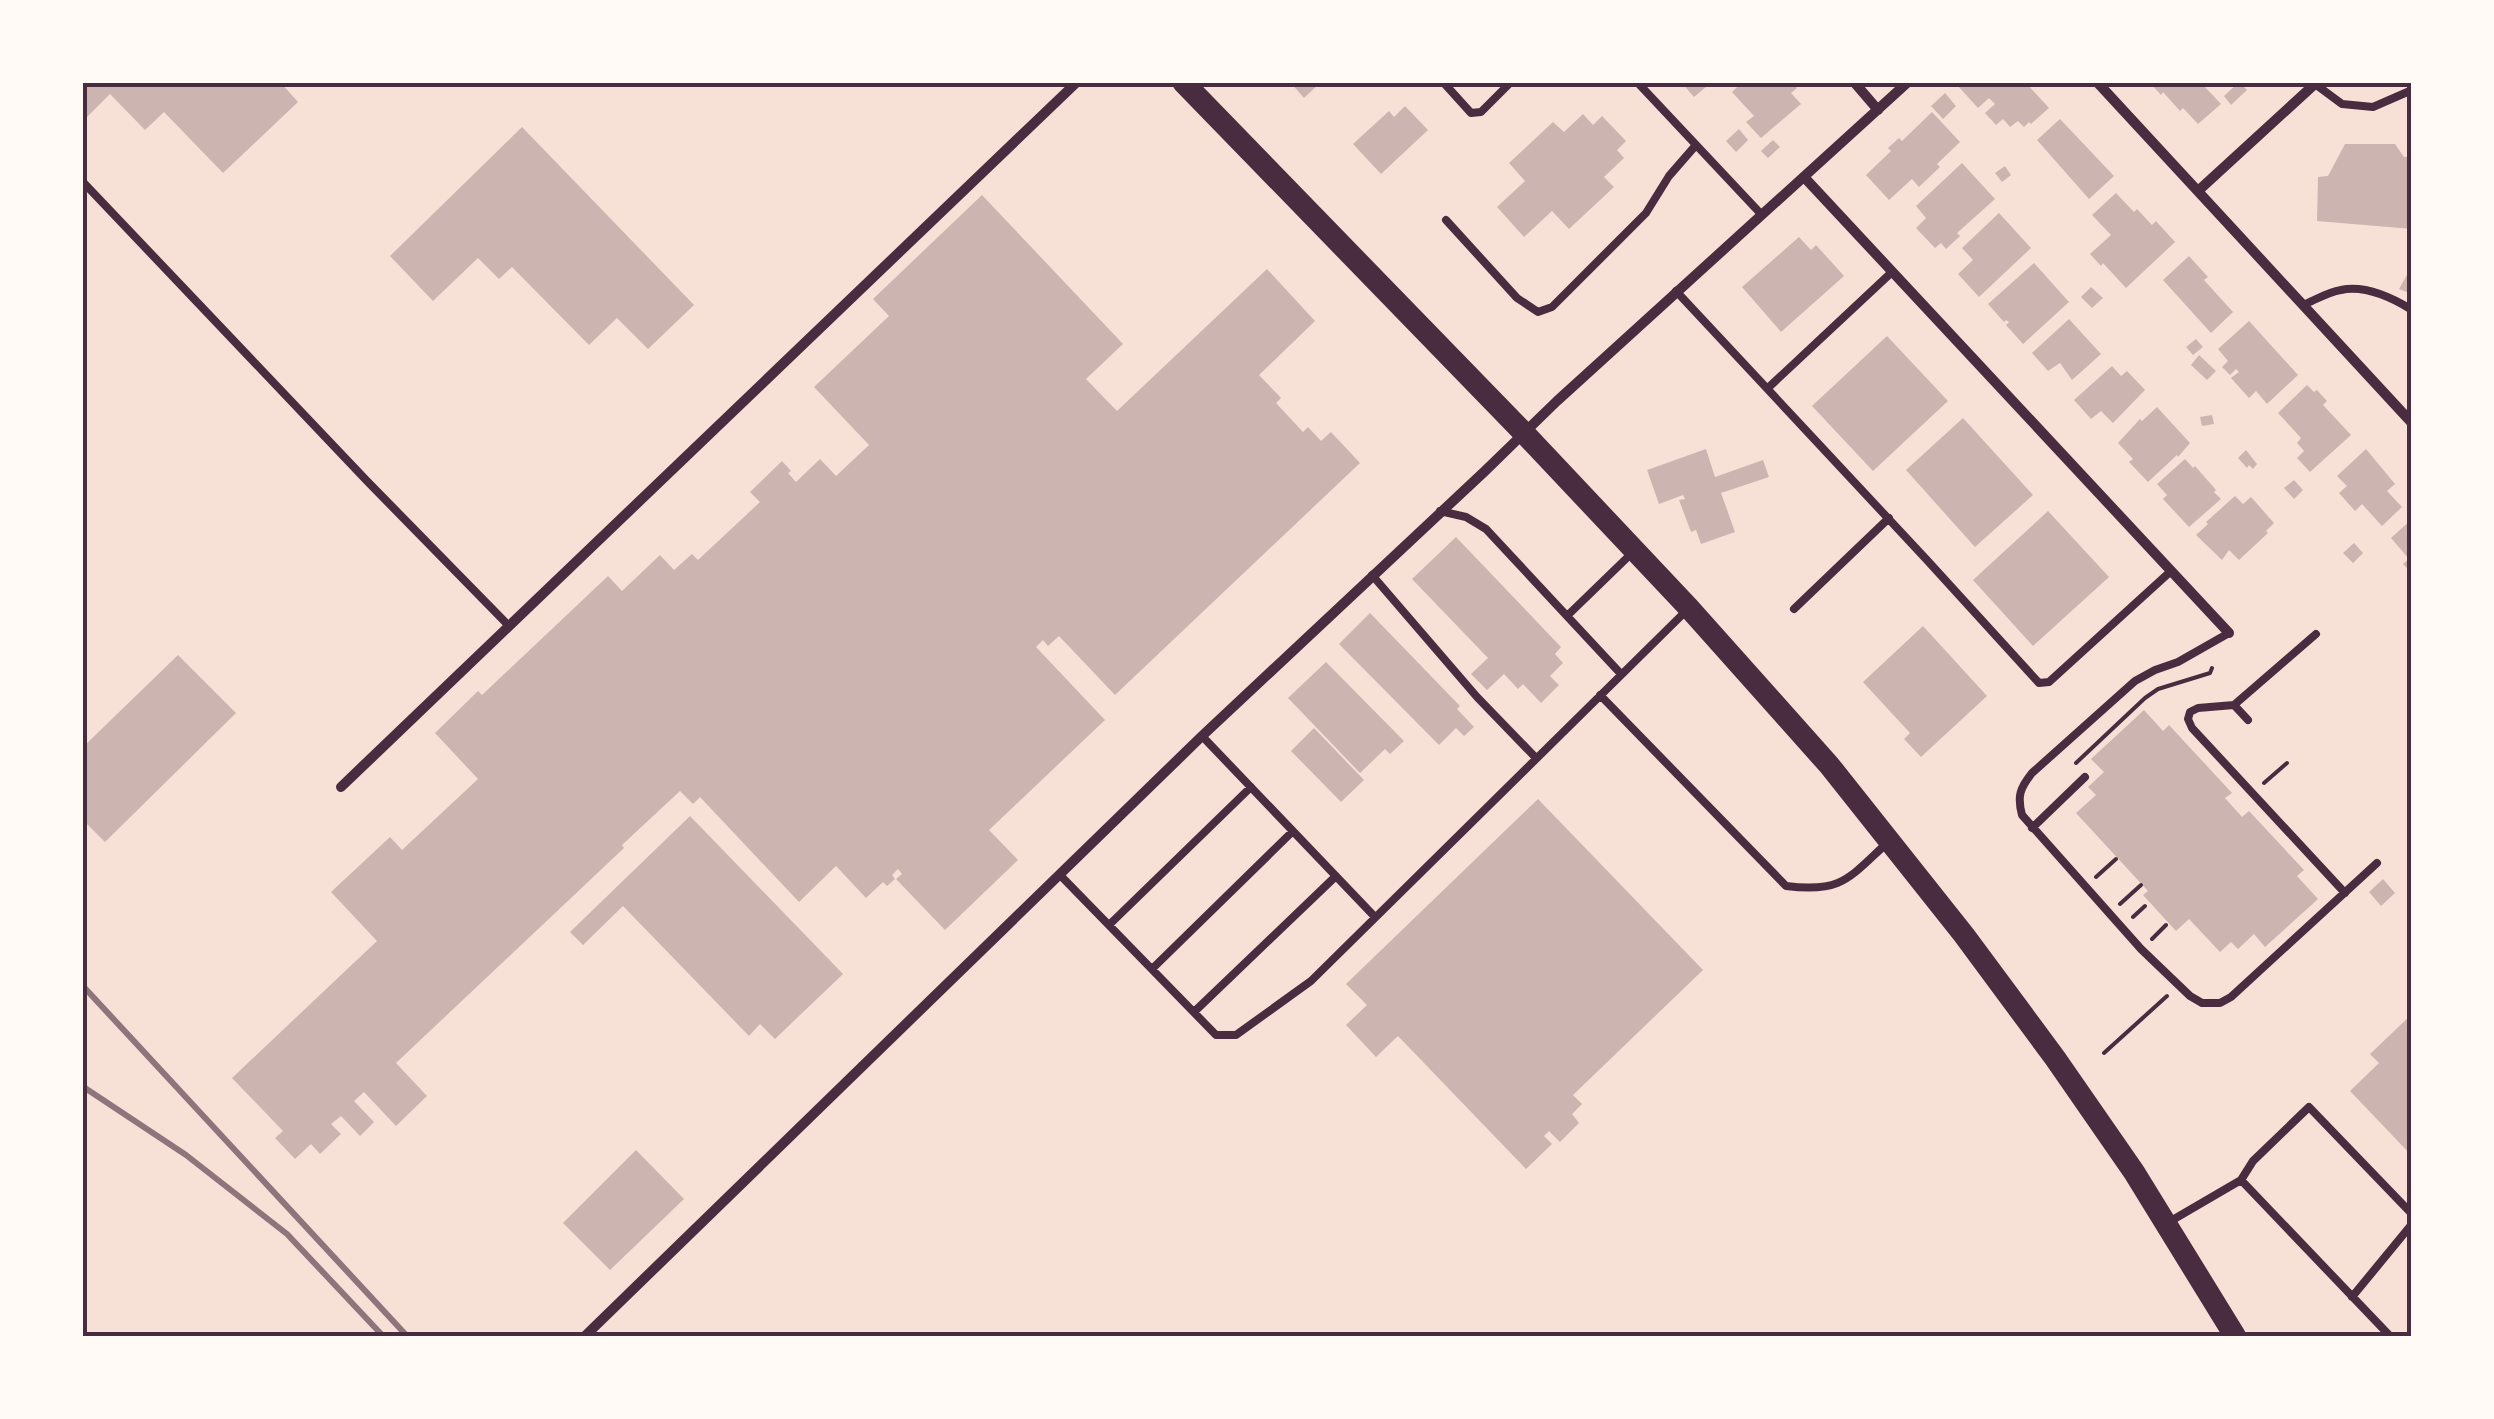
<svg xmlns="http://www.w3.org/2000/svg" width="2494" height="1419" font-family="Signika,sans-serif">
<rect width="100%" height="100%" fill="#f7e1d7"/>
<path fill="#ccb4b1" d="M82,82H280L298,102L223,173L164,112L145,130L110,94L86,118L82,114Z
M1290,82H1321L1304,98Z
M1681,82H1703L1706,87L1694,97Z
M1742,82H1792L1797,88L1791,93L1801,104L1761,138L1746,122L1754,116L1732,92Z
M1962,82H2025L2049,108L2031,124L2029,122L2024,127L2018,121L2010,127L2003,119L1996,125L1985,113L1995,104L1989,98L1978,108L1958,86Z
M2157,82H2207L2204,86L2221,104L2198,124L2183,108L2180,111L2163,92L2161,95L2153,86Z
M2239,82L2247,90L2231,105L2224,96Z
M1945,93L1956,106L1943,119L1931,106Z
M1405,106L1428,130L1381,174L1353,144L1389,111L1394,117Z
M1932,112L1960,142L1937,164L1940,167L1919,187L1912,179L1889,200L1866,175L1891,151L1888,148L1899,138L1902,141Z
M1583,114L1593,125L1602,116L1626,141L1617,150L1624,158L1604,177L1614,187L1569,229L1552,211L1524,237L1497,207L1525,181L1509,163L1553,122L1564,132Z
M2060,119L2114,176L2089,199L2037,140Z
M522,127L694,305L648,349L617,318L589,345L512,267L499,279L478,258L433,301L390,256Z
M1739,129L1748,140L1736,152L1726,141Z
M1773,140L1780,147L1768,158L1761,151Z
M2345,144H2395L2404,157H2412V229L2317,221L2318,177L2328,176Z
M1962,163L1995,199L1957,233L1960,236L1946,249L1941,243L1935,248L1916,228L1926,218L1916,206Z
M2005,166L2011,175L2002,182L1995,173Z
M2116,193L2134,212L2137,209L2152,225L2156,221L2175,242L2126,288L2103,263L2101,266L2090,254L2111,235L2092,215Z
M982,195L1123,344L1086,379L1117,411L1267,269L1315,321L1259,375L1281,398L1276,403L1303,432L1308,427L1321,441L1331,432L1360,463L1115,695L1059,636L1048,646L1043,640L1036,647L1105,720L989,830L1018,860L945,930L896,879L902,874L898,869L892,875L895,879L887,886L883,882L866,898L836,866L799,902L700,797L693,804L680,791L622,845L624,848L396,1063L427,1096L396,1126L364,1092L354,1101L374,1122L360,1136L341,1116L331,1124L341,1134L320,1154L311,1144L295,1159L275,1138L283,1131L232,1078L377,941L331,892L390,837L402,850L478,779L435,733L478,691L482,695L608,576L622,591L660,555L674,570L692,554L698,560L760,502L750,492L782,461L791,471L788,473L796,482L820,459L836,476L869,445L814,387L889,316L873,299Z
M1999,213L2031,248L1979,297L1958,274L1973,260L1962,248Z
M1799,237L1811,250L1816,245L1844,276L1781,332L1742,287Z
M2189,256L2208,277L2204,280L2233,312L2211,333L2163,280Z
M2034,263L2069,302L2023,344L2006,325L2009,322L2006,320L2004,322L1988,304Z
M2412,266V294L2399,289Z
M2091,287L2103,298L2092,308L2081,297Z
M2069,319L2101,354L2072,380L2060,363L2048,371L2032,353Z
M2249,321L2298,375L2267,404L2256,391L2249,398L2231,378L2239,372L2236,369L2230,375L2222,367L2228,361L2218,349Z
M1887,336L1948,401L1873,471L1812,406Z
M2196,339L2203,347L2193,355L2186,347Z
M2199,355L2216,371L2207,380L2191,365Z
M2112,366L2121,376L2127,371L2145,390L2113,423L2101,411L2091,419L2074,400Z
M2307,385L2314,392L2317,390L2327,401L2323,405L2351,435L2310,472L2297,458L2304,451L2297,443L2301,438L2278,413Z
M2157,407L2190,443L2178,457L2177,455L2148,482L2129,462L2133,459L2118,443L2140,419L2142,421Z
M2212,415L2214,424L2202,426L2200,417Z
M1963,418L2033,495L1975,547L1906,470Z
M1706,449L1715,477L1763,460L1769,477L1721,493L1735,532L1701,544L1696,530L1691,532L1679,500L1685,499L1683,495L1659,504L1647,470Z
M2366,449L2395,484L2387,491L2402,507L2382,526L2362,504L2355,511L2339,493L2347,486L2337,476Z
M2246,450L2257,464L2253,469L2249,465L2247,468L2238,458Z
M2185,459L2193,468L2195,466L2216,490L2214,492L2221,499L2189,527L2163,499L2167,495L2157,484Z
M2294,480L2303,490L2294,499L2284,488Z
M2235,496L2243,504L2251,497L2274,523L2266,531L2268,533L2239,560L2229,550L2222,560L2196,535L2208,524L2206,522Z
M2048,511L2109,577L2033,646L1973,580Z
M2412,519V573L2403,564L2409,559L2391,538Z
M1456,537L1561,647L1555,654L1563,663L1550,676L1559,685L1541,703L1523,684L1518,689L1504,674L1487,690L1471,674L1488,658L1412,579Z
M2354,543L2363,553L2353,563L2343,553Z
M1370,613L1460,706L1457,709L1474,727L1464,736L1456,728L1439,745L1339,644Z
M1923,626L1987,696L1921,757L1904,739L1910,733L1863,682Z
M178,655L236,713L105,842L82,819V748Z
M1326,662L1404,741L1390,754L1385,749L1360,773L1288,698Z
M2144,710L2163,731L2169,725L2232,793L2225,798L2242,817L2249,811L2304,870L2297,876L2318,899L2265,947L2254,934L2238,949L2231,942L2220,952L2189,919L2176,931L2143,895L2148,891L2076,813L2096,795L2088,787L2104,772L2091,759Z
M1314,728L1364,780L1341,802L1291,751Z
M1538,799L1703,970L1573,1095L1582,1104L1572,1114L1579,1123L1560,1142L1549,1131L1544,1136L1552,1144L1526,1169L1398,1036L1376,1057L1346,1025L1367,1005L1346,984Z
M690,816L843,974L775,1039L760,1024L749,1036L623,906L583,945L570,932Z
M2383,879L2395,893L2381,906L2369,892Z
M2412,1014V1156L2350,1091L2379,1063L2370,1054Z
M636,1150L684,1199L610,1270L563,1223Z"/>
<g fill="none" stroke-linecap="round" stroke-linejoin="round">
<path stroke="#4a2c40" stroke-width="4" d="M2076,763L2145,698L2158,689L2210,673L2212,668
M2264,783L2287,763
M2096,877L2116,859
M2120,904L2141,885
M2133,917L2145,906
M2152,939L2166,925
M2104,1053L2167,996"/>
<path stroke="#4a2c40" stroke-width="8" d="M1443,82L1471,113L1481,112L1511,82
M1637,82L1761,214
M2315,84L2342,104L2373,107L2412,90
M82,181L367,481L509,626
M1446,220L1517,298L1538,312L1552,307L1646,213L1669,176L1696,145
M1676,291L1926,559L2039,683L2049,682L2171,571
M2303,305C2315,300 2328,292 2341,290C2365,285 2391,297 2412,310
M1768,388L1892,272
M1440,511L1466,517L1486,529L1621,674
M1372,575L1477,697L1536,758
M1794,609L1889,518
M1568,615L1633,552
M2229,633L2178,662L2155,670L2135,681L2032,773C2020,788 2017,796 2022,815L2141,949L2190,996L2202,1003H2220L2231,997L2377,863
M1600,695L1786,886C1841,893 1848,879 1886,844
M2234,705L2198,708L2190,712L2188,719L2192,728L2345,893
M2248,720L2234,705L2316,634
M1202,736L1375,917
M2032,828L2085,777
M1060,875L1216,1035H1236L1311,981L1686,611
M1109,925L1251,787
M1152,969L1293,831
M1194,1012L1336,876
M2241,1180L2253,1161L2309,1107L2412,1214
M2169,1222L2241,1180L2390,1336
M2352,1297L2412,1224"/>
<path stroke="#4a2c40" stroke-width="10" d="M1854,82L1878,110
M2097,82L2412,423
M1804,177L2229,633
M2198,191L2317,82
M341,787L1077,82
M585,1336L1202,736L1485,471L1557,401L1908,82"/>
<path stroke="#4a2c40" stroke-width="22" d="M1183,82L1524,433L1689,608L1829,765L1964,935L2055,1058L2134,1172L2235,1336"/>
<path stroke="#8f747c" stroke-width="6" d="M82,985L407,1336
M82,1086L186,1155L287,1234L383,1336"/>
</g>
<rect width="2494" height="1419" fill="none" stroke="#fffaf5" stroke-width="170"/>
<rect x="85" y="85" width="2324" height="1249" fill="none" stroke="#4a2c40" stroke-width="4"/>
</svg>
